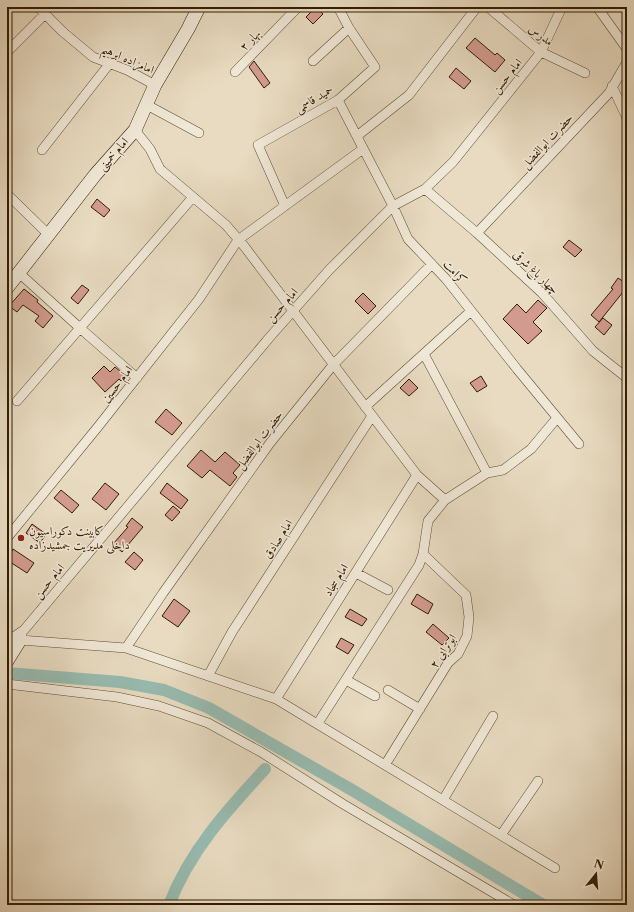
<svg xmlns="http://www.w3.org/2000/svg" width="634" height="912" font-family="'Libre Caslon Text',Amiri,serif">
<rect width="100%" height="100%" fill="#e8dbc1"/>
<filter id="stains"><feTurbulence type="fractalNoise" baseFrequency=".005" numOctaves="4"/><feColorMatrix values="0 0 0 0 .2 0 0 0 0 .09 0 0 0 0 .02 0 0 0 .5 -.17"/></filter>
<radialGradient id="worn" r=".72"><stop offset=".6" stop-color="#630" stop-opacity="0"/><stop offset="1" stop-color="#630" stop-opacity=".3"/></radialGradient>
<g fill="none" stroke-linecap="round" stroke-linejoin="round">
<path stroke="#97bbb0" stroke-width="12" d="M7,673L120,682L164,690L209,708L352,790L543,905
M169,905C189,852 227,810 265,769"/>
</g>
<path fill="#d39b8f" stroke="#311c00" d="M316,7L323,14L313,24L306,17Z
M475,38L495,55L497,53L505,60L495,72L466,48Z
M254,61L270,83L264,88L249,67Z
M456,68L471,81L464,89L449,77Z
M97,199L110,210L104,217L91,207Z
M569,240L582,250L575,257L563,247Z
M618,278L627,284V287L599,322L591,315L613,289L611,288Z
M82,285L89,290L78,304L71,298Z
M24,289L38,300L37,302L53,316L43,328L35,321L39,316L23,305L17,312L9,306Z
M363,293L376,306L368,314L355,301Z
M538,300L547,308L533,322L542,331L528,344L503,319L517,304L526,313Z
M603,318L612,325L604,335L595,327Z
M104,366L110,372L115,367L126,376L121,381L119,379L105,392L92,378Z
M481,376L487,386L477,392L470,383Z
M409,379L418,388L409,396L400,388Z
M166,409L182,423L172,435L155,422Z
M201,450L215,462L225,452L240,465L233,473L237,477L230,486L210,470L202,478L187,466Z
M105,483L119,494L106,510L92,499Z
M167,483L188,500L181,509L160,493Z
M61,490L79,505L72,513L54,498Z
M173,506L180,512L172,521L165,515Z
M132,518L143,527L122,552L113,544L128,527L126,526Z
M32,524L46,534L40,543L26,533Z
M13,549L34,563L27,573L7,560Z
M134,552L143,560L135,570L125,562Z
M417,594L433,604L428,614L411,604Z
M174,599L190,611L178,627L162,616Z
M350,609L367,619L362,626L345,617Z
M433,624L449,638L442,645L426,632Z
M341,638L354,645L348,654L336,647Z"/>
<g fill="none" stroke-linecap="round" stroke-linejoin="round">
<g stroke="#5f4c30" stroke-width="10">
<path id="street" d="M38,7L63,32L93,57L127,70L155,85
M488,7L541,52L585,73
M597,7L627,49
M7,52L45,14
M313,61L349,28
M235,72L298,7
M612,86L627,118
M338,100L393,206L408,239L446,279L517,369L579,444
M147,105L199,133
M135,130L150,149L160,169L226,225L244,246L417,475L445,500L428,521L423,554L419,565L318,723
M357,136L409,95L477,7
M42,150L110,63
M425,189L477,233L542,293L593,351L627,378
M7,194L49,235
M285,206L258,145L338,100L375,67L349,28L338,7
M477,233L609,93L627,62
M424,354L487,473
M137,378L80,328L193,197
M17,401L80,328L19,273
M365,407L471,311
M445,500L487,473L503,470L531,449L557,418
M7,538L97,428L199,299L238,240L363,149
M356,573L388,590
M22,635L20,640L126,648L276,699L555,868
M9,640L24,630L269,338L329,270L393,206L425,189L453,162L541,52L562,7
M126,648L163,593L270,443L333,365L432,264
M208,676L232,632L372,416
M346,680L375,696
M7,684L117,697L159,706L208,723L261,752L343,804L514,905
M388,690L420,709
M276,699L417,475
M385,765L448,663L458,654L467,636L469,617L466,595L423,554
M443,800L493,716
M501,835L538,781"/>
</g>
<g stroke="#311c00" stroke-width="14">
<path id="secondary" d="M7,288L95,175L135,130L155,85L188,29L199,7
M7,639L20,640L7,661"/>
</g>
<use href="#street" stroke="#f0e8d7" stroke-width="9"/>
<use href="#secondary" stroke="#f0e8d7" stroke-width="13"/>
</g>
<circle fill="#8f2418" stroke="#f0e8d7" stroke-width="1.5" cx="21" cy="538" r="4"/>
<g text-anchor="middle" stroke-width="3" stroke-linejoin="round" paint-order="stroke">
<g font-size="12" fill="#311c00" stroke="#f0e8d7">
<text transform="translate(541 35) rotate(37)" y="4">مدرس</text>
<text transform="translate(250 40) rotate(-46)" y="4">بهار ۲</text>
<text transform="translate(128 59) rotate(24)" y="4">امامزاده ابرهیم</text>
<text transform="translate(507 76) rotate(-51)" y="4">امام حسن</text>
<text transform="translate(314 99) rotate(-31)" y="4">حمید قاسمی</text>
<text transform="translate(547 141) rotate(-47)" y="4">حضرت ابوالفضل</text>
<text transform="translate(113 154) rotate(-48)" y="4">امام خمینی</text>
<text transform="translate(455 272) rotate(49)" y="4">کرامت</text>
<text transform="translate(536 272) rotate(44)" y="4">چهار باغ شرقی</text>
<text transform="translate(282 305) rotate(-48)" y="4">امام حسن</text>
<text transform="translate(117 384) rotate(-52)" y="4">امام حسین</text>
<text transform="translate(259 440) rotate(-53)" y="4">حضرت ابوالفضل</text>
<text transform="translate(278 539) rotate(-57)" y="4">امام صادق</text>
<text transform="translate(336 580) rotate(-58)" y="4">امام سجاد</text>
<text transform="translate(49 581) rotate(-50)" y="4">امام حسن</text>
<text transform="translate(443 651) rotate(-56)" y="4">ابوترابی ۲</text>
</g>
<g font-size="12" fill="#311c00" stroke="#f0e8d7" text-anchor="start">
<text x="29" y="535">کابینت دکوراسیون<tspan x="29" dy="14">داخلی مدیریت جمشیدزاده</tspan></text>
</g>
</g>
<rect width="634" height="912" fill="none" stroke="#e8dbc1" stroke-width="24"/>
<rect x="8" y="8" width="618" height="896" fill="none" stroke="#311c00" stroke-width="2"/>
<rect x="12" y="12" width="610" height="888" fill="none" stroke="#311c00"/>
<g transform="translate(596 874) rotate(17)" stroke="#f0e8d7" stroke-width="3" paint-order="stroke">
<path d="M0-3L7 15L0 10L-7 15Z" fill="#311c00"/>
<text y="-6" font-size="11" font-weight="bold" text-anchor="middle" fill="#311c00">N</text>
</g>
<rect width="100%" height="100%" filter="url(#stains)"/>
<rect width="100%" height="100%" fill="url(#worn)"/>
</svg>
